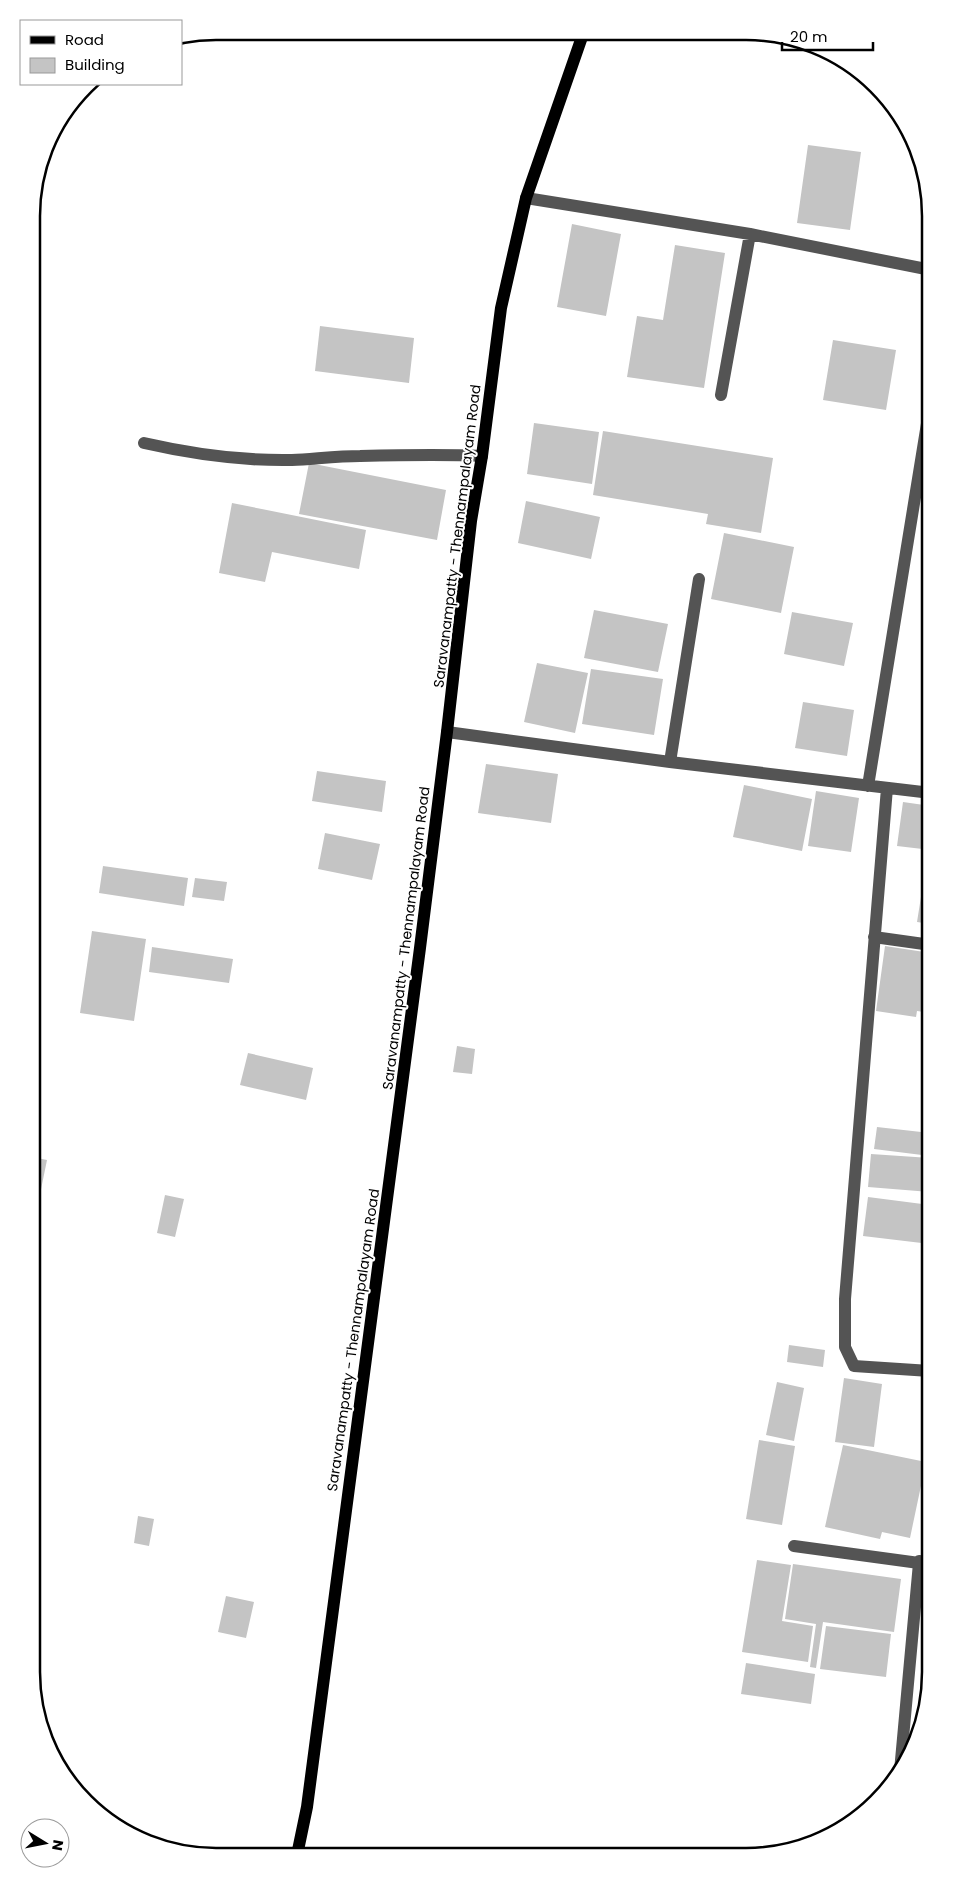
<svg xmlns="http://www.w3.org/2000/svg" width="962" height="1888" font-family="Poppins,sans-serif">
<rect width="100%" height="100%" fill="#fff"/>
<path fill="#c4c4c4" d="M808,145L861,152L850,230L797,223Z
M572,224L621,234L606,316L557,307Z
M675,245L725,253L704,388L627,377L637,316L663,320Z
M320,326L414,338L409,383L315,371Z
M833,340L896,350L886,410L823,400Z
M534,423L599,432L592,484L527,474Z
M603,431L773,458L761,533L706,524L708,514L593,495Z
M309,463L446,490L437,540L299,514Z
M526,501L600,517L591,559L518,543Z
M232,503L366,530L359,569L272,552L265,582L219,573Z
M724,533L794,547L781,613L711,599Z
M594,610L668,624L658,672L584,658Z
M792,612L853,623L844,666L784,654Z
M537,663L588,673L575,733L524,722Z
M591,669L663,679L654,735L582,724Z
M803,702L854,710L847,756L795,748Z
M486,764L558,774L551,823L478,813Z
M317,771L386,781L382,812L312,801Z
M744,785L812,799L802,851L733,837Z
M816,791L859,798L851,852L808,846Z
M903,802L931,806V850L897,846Z
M325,833L380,844L372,880L318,869Z
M927,859H931V924L917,922Z
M103,866L188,878L184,906L99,893Z
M195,878L227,882L224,901L192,897Z
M92,931L146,939L134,1021L80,1013Z
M885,946L931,953V1013L917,1011L916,1017L876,1011Z
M152,947L233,959L229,983L149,972Z
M457,1046L475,1049L472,1074L453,1072Z
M248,1053L313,1068L306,1100L240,1085Z
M877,1127L930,1133V1156L874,1149Z
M871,1154L930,1158V1192L868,1187Z
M32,1157L47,1160L38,1204L32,1203Z
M165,1195L184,1199L175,1237L157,1233Z
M868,1197L930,1205V1244L863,1236Z
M789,1345L825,1350L823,1367L787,1362Z
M844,1378L882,1384L874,1447L835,1442Z
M777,1382L804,1388L794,1441L766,1435Z
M759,1440L795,1446L782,1525L746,1519Z
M843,1445L926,1462L910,1538L882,1532L880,1539L825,1527Z
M930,1489V1525L922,1524Z
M138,1516L154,1519L149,1546L134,1543Z
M757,1560L791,1565L782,1621L813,1626L808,1662L742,1652Z
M793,1564L901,1579L894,1632L823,1622L816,1668L810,1667L816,1624L785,1619Z
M226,1596L254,1602L246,1638L218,1632Z
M826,1626L891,1634L886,1677L820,1669Z
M929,1643H930V1661H927Z
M746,1663L815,1674L811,1704L741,1694Z"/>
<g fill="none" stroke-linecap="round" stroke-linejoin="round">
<path stroke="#545454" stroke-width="12" d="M526,198L750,234L931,270
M721,395L750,234
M144,443C192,454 242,461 292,460C314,459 337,456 360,456C401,455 442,454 482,456
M447,732L670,762L931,793
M670,762L699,579
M868,786L931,399
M887,788L845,1299V1347L854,1366L930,1371
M874,937L931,945
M794,1546L919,1563
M900,1771L919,1563V1561L930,1562"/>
<path stroke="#000" stroke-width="12" d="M297,1855L307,1807L420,948L447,732L471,521L482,456L501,308L526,198L583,34"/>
</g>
<g text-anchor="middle" stroke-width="4" stroke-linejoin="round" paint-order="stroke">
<g font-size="14" fill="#000" stroke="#fff">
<text transform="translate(457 536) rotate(-83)" y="5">Saravanampatty - Thennampalayam Road</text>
<text transform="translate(406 938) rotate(-83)" y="5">Saravanampatty - Thennampalayam Road</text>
<text transform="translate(353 1340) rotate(-82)" y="5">Saravanampatty - Thennampalayam Road</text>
</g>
</g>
<path d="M0 0H962V1888H0ZM216 40H746A176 176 0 0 1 922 216V1672A176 176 0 0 1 746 1848H216A176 176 0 0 1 40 1672V216A176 176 0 0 1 216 40Z" fill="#fff" fill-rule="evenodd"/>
<path fill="none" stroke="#000" stroke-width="2.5" d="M216 40H746A176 176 0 0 1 922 216V1672A176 176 0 0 1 746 1848H216A176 176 0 0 1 40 1672V216A176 176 0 0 1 216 40Z"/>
<rect x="20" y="20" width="162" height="65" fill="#ffffff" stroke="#999999"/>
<rect x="30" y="36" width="25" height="8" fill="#000000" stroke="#999999"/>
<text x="65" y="45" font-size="15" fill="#000000">Road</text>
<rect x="30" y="58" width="25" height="15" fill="#c4c4c4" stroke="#999999"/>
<text x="65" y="70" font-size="15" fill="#000000">Building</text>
<g transform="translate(45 1843) rotate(100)"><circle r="24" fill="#ffffff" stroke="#999999"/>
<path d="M0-4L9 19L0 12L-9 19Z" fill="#000000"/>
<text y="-8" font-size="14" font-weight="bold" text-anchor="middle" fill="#000000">N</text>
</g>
<path d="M782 42v8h91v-8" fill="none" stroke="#000000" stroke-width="2.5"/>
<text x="790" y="42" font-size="15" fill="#000000" stroke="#ffffff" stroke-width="4" paint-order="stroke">20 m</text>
</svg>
